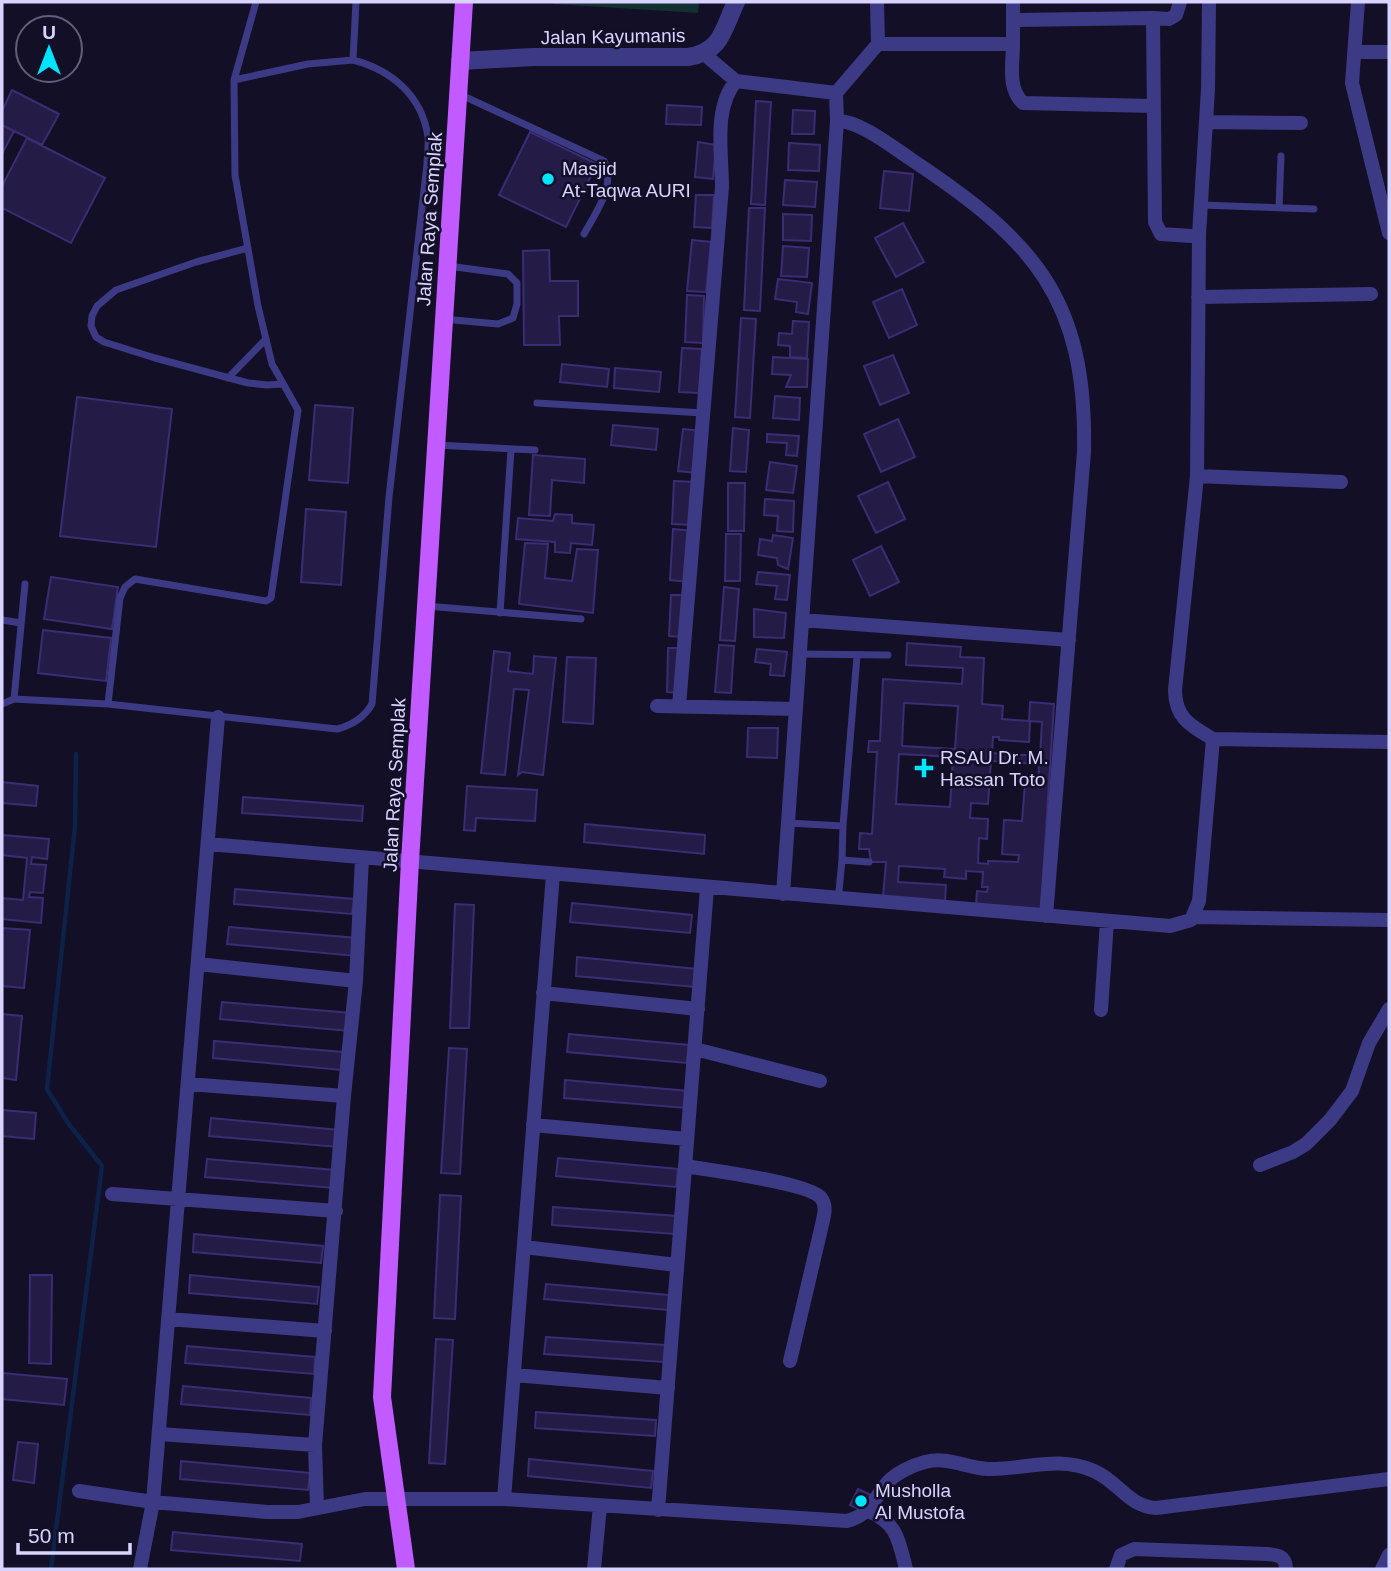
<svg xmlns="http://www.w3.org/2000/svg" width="1391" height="1571" font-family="Helvetica,sans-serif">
<rect width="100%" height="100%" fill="#130f26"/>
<path fill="#12302f" d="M554,2H699L698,13L554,4Z"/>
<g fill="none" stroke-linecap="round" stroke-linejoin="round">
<path stroke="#0c2248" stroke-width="4.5" d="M51,1569L102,1166L68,1123L47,1089L75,826L76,754"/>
</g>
<path fill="#241b47" stroke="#3b2d73" stroke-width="2" fill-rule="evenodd" d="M12,90L59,114L42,145L2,125V111Z
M756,101L771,102L765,205L751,204Z
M667,105L702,107L701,125L666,124Z
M793,110L815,111L814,134H792Z
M2,125L14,131L2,154Z
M530,132L597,164L566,227L499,195Z
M27,138L105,178L71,243L2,208V186Z
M698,142L716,145L713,179L695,177Z
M789,143L820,145L819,171L788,170Z
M884,171L913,174L909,211L880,208Z
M785,180L817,182L815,207L783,205Z
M696,195H714L712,228L694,227Z
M749,208H765L760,311L744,310Z
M783,214L812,215L811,241L783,240Z
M903,223L924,262L896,277L875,238Z
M692,240L711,242L706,292L687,291Z
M783,246L809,248L807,277L781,276Z
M549,250L550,281H578V316H559L560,345H524L523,251Z
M778,279L812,283L808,314L796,312L797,302L775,299Z
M902,289L917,325L889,338L873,302Z
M687,295L704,296L703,343L685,342Z
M741,318L756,319L750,418L735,417Z
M793,321L809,322L807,358L790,357V346L778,345L779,333L792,334Z
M682,348L702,349L699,393L679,392Z
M893,355L909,393L880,405L864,366Z
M773,357L808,359L807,387H786L791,375L772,374Z
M562,364L609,369L607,387L560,382Z
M615,368L661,372L659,392L614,388Z
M775,396L800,398L799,420L773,418Z
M77,397L172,409L156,547L60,536Z
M315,405L353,408L348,483L309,480Z
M898,419L915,457L881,472L864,434Z
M613,425L658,429L656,450L611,445Z
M733,428L749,430L746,472L730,471Z
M683,429L701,431L696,473L678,471Z
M767,434L799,436L797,456L786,455L787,443L767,442Z
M533,455L585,459L584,483L552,480L550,516L529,515Z
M770,462L797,466L793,493L766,490Z
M674,481L695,482L692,525L672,524Z
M888,482L905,519L876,533L858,496Z
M728,483H745L744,531H728Z
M765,499L794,501L793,532L777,531L778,516L764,515Z
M306,509L346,512L341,585L301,582Z
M555,514L572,515V523L594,525L592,545L571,543L570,553L555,552V542L516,539L518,518L553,521Z
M673,529L693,531L689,582L670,580Z
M726,534H741L740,581H725Z
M773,535L793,538L788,569L778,565L777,558L758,555L760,539L772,541Z
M525,543L548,544L545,578L572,581L577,549L598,550L593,613L519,604Z
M881,546L899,582L870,596L853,560Z
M758,572L790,575L787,600L775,599L777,586L756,584Z
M51,577L118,587L112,629L44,619Z
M724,587L739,589L735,641L720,640Z
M671,595H685L682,637L669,636Z
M754,609L786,613L784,638L754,637Z
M43,630L111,638L106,681L38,673Z
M907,643L961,647L960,657L984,658L982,704L1003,706L1002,719L1029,721L1030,702L1054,704L1041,909L976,905L977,891L987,892L988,887H982L983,872L966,871V879L944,877L945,869L899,866L898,882L946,885L945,901L883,897L886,862H871L869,849H859L860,833L872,834L877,752H868L869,741H880L883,679L962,684L963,668L906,665ZM904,703L958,706L955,749L902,746ZM1030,721L1042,722L1040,756L992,753L993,737H999V740L1029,742ZM899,754L953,757L950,807L896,804ZM991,761L1039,764L1038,785L1025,784L1022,821L1004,820L1002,854L1019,855L1018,862L988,861V864L978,863L979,838L987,839L988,819L970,818L971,803L988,804Z
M719,645L734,646L731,693L715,692Z
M668,648H681L680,693L667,692Z
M757,649L787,652L784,676L770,675L771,664L755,662Z
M494,651L510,653L508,671L533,674L534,656L556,658L543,775L522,772L518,775L529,690L514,689L505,775L481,773Z
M567,657L596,658L593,724L563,722Z
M748,728H778L777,758L747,757Z
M2,782L38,786L36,806L2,803Z
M467,786L537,790L535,821L476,818L475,831L464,830Z
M243,797L363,806L362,821L242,813Z
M585,824L705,835L704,854L584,842Z
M2,835L49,839L47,859L32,857L31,864L46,865L43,893L30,892L29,897L43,898L41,923L2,919V898L23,900L27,858L2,855Z
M235,889L354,899L352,914L234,904Z
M572,903L692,915L690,933L570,922Z
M455,904L474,905L469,1028H450Z
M229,927L357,938L356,956L227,944Z
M2,928L30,930L24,988L2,986Z
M577,957L697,969L695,987L576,976Z
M222,1002L351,1013L349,1031L220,1019Z
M2,1014L22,1016L16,1080L2,1078Z
M569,1034L689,1045L687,1063L567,1052Z
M214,1041L343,1052L341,1070L213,1058Z
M449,1048L467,1049L460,1174L441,1173Z
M565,1080L688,1091L686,1108L564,1098Z
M2,1110L36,1113L34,1139L2,1136Z
M211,1118L339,1130L338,1147L209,1136Z
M558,1158L678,1169L676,1187L556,1176Z
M207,1159L335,1170L334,1188L205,1177Z
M440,1195L461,1196L455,1319L434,1318Z
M553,1207L677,1216L675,1234L552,1225Z
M194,1234L323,1246L321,1263L193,1252Z
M30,1275H52L51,1364L29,1363Z
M190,1275L319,1287L317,1304L189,1293Z
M546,1284L669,1295L668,1310L544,1299Z
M546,1337L665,1345L664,1362L544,1354Z
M436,1339L453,1340L445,1464L429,1463Z
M187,1346L315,1357L314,1374L185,1363Z
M2,1373L67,1379L64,1405L2,1399Z
M183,1386L311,1398L310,1415L181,1404Z
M536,1412L656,1420L655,1436L535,1428Z
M18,1442L38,1444L34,1483L13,1480Z
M529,1459L653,1471L651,1488L528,1476Z
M181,1461L310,1473L308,1490L180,1479Z
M858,1489L873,1496L865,1512L850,1505Z
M173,1532L302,1544L300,1561L171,1550Z"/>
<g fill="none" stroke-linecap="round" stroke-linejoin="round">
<path stroke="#3d3a85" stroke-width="7" d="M234,80L256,2
M459,94L604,161C617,184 595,214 584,234
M1201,205L1314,209
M1279,208L1281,156
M248,248L196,262L116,290L97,306L92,316L91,326L96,337L104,342L155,358L248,383L267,385L283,384
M443,319L498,324L513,318L517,304V283L508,274L448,266
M228,378L266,339
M537,403L703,413
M436,445L535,450
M426,606L581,619
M500,613L511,450
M2,620L21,623
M800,654L888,655
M14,699L25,584
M2,704L14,699L108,704L120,598L125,587L135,579L266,601L271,598L298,410L272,364L258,306L235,175L234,80L308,64L353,60L356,2
M108,704L337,729C353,725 364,718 372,704L389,497L427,164C427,156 429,146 428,137C422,95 391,70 353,60
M788,823L843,826L842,860L869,862
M843,826L857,656
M839,891L842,860"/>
<path stroke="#3d3a85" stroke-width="14" d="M1358,2L1352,83L1389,233
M1153,18L1169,19L1176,15L1180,2
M1013,20L1153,18L1155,222L1161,234L1191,236
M878,44H1013V2
M1013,44C1013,64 1007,88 1023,103L1153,106
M1355,52H1389
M704,54L736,81
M837,121C859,120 894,148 912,160C1034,241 1087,298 1084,452L1046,916
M1206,122L1301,123
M1198,297L1371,294
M1197,476L1341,482
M802,620L1069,640
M657,706L796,709
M679,706L722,187C722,153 713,108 736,81L836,93
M1213,739L1389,742
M208,844L1170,926L1191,920L1199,901L1213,739C1191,726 1175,718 1175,690L1197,476L1199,235L1208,89L1209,2
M783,894L837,121L836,93L878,44L877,2
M1194,917L1389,920
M198,964L356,981
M543,993L698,1009
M1101,1010L1107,921
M695,1049L820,1081
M188,1084L344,1096
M533,1125L687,1139
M1260,1165L1293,1152L1306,1144L1330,1120L1352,1091L1369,1043L1389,1009
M685,1166C709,1170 810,1183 821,1198C828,1206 823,1219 821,1229L790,1361
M112,1194L336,1211
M524,1247L677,1265
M168,1319L325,1331
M514,1375L668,1388
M159,1434L315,1445
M79,1491L153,1502L267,1512H298L365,1499H504L847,1521C872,1514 872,1500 888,1482C896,1473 913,1465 925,1462C948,1456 966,1468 988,1469C1024,1470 1058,1455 1094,1471C1119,1482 1128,1506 1156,1508L1389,1479
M504,1499L553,874
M317,1508L315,1445L344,1096L356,981L362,858
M658,1510L707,888
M868,1511C897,1522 899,1541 906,1569
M140,1569L153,1502L218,717
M594,1569L600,1506
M1116,1569L1121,1555L1134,1549L1267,1554C1278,1555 1286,1556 1286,1569
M1382,1569L1389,1555"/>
<path stroke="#3d3a85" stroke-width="18" d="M460,61L533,57H688C722,52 723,29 736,2"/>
<path stroke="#c25bff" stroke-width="18" d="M406,1569L382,1397L410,861L464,2"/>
</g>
<g fill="#00e5ff" stroke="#130f26" stroke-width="2.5">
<circle cx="548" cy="179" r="7"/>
<path d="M920.5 757.5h7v7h7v7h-7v7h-7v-7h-7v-7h7z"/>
<circle cx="861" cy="1501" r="7"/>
</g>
<g text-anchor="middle" stroke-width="5" stroke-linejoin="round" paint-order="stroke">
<g font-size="19" fill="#d9d4ff" stroke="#130f26">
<text transform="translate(613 36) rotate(-1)" y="7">Jalan Kayumanis</text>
<text transform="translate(429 219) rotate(-86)" y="7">Jalan Raya Semplak</text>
<text transform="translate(394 785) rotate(-87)" y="7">Jalan Raya Semplak</text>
</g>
<g font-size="19" fill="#d9d4ff" stroke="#130f26" text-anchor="start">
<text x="562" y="175">Masjid<tspan x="562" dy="22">At-Taqwa AURI</tspan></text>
<text x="940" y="764">RSAU Dr. M.<tspan x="940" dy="22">Hassan Toto</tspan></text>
<text x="875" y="1497">Musholla<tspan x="875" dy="22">Al Mustofa</tspan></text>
</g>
</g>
<rect width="1391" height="1571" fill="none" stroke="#d9d4ff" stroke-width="7"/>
<g transform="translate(49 49)"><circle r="33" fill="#130f26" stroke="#625e7d" stroke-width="2"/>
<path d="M0-5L12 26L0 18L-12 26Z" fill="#00e5ff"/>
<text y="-10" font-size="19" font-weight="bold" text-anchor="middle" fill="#d9d4ff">U</text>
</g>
<path d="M18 1543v10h112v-10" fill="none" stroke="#d9d4ff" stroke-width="3.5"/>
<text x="28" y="1543" font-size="21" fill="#d9d4ff" stroke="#130f26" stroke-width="5" paint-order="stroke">50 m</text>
</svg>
